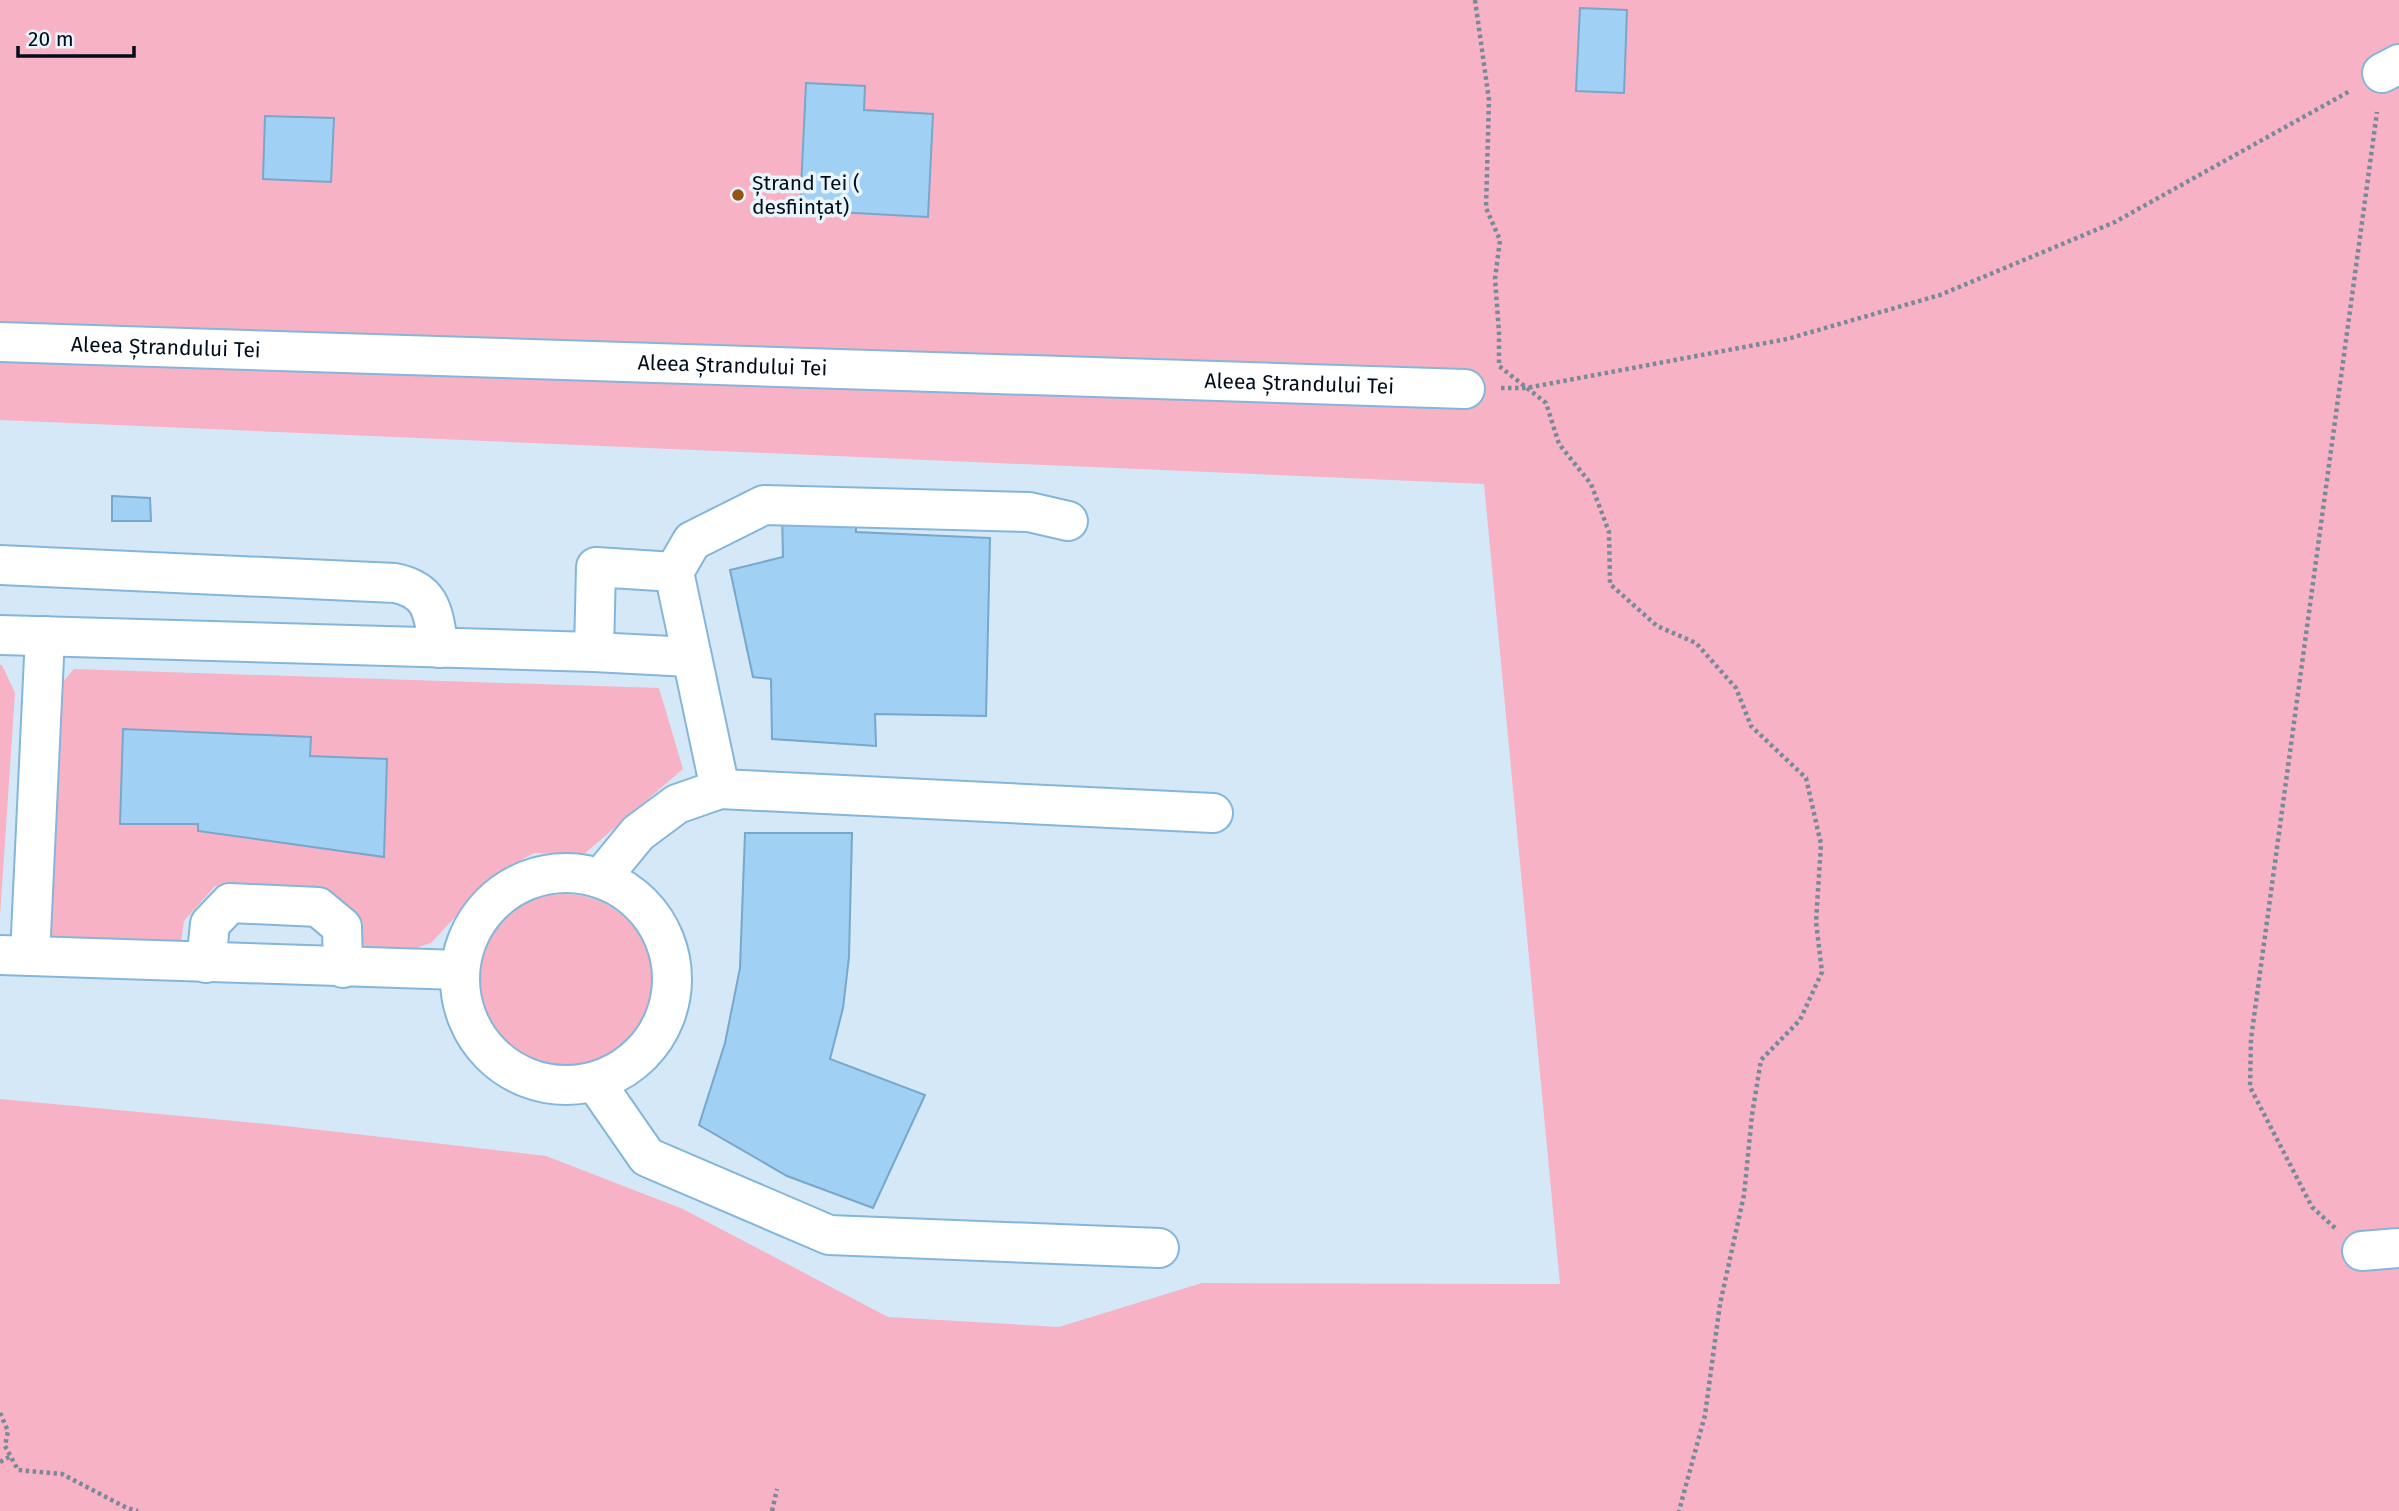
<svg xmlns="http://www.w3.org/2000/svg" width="2399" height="1511" font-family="'Fira Sans',sans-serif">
<rect width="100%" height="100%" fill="#d4e8f7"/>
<path fill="#f8b2c6" d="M0,0H2399V1511H0V1099L277,1125L546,1156L683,1209L888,1317L1059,1327L1202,1283L1560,1284L1484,484L0,420Z
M0,665H2L15,693L0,916Z
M74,669L659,688L683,769L583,855L534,853L493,876L431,943L395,955L360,956L324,892L215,886L184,921L180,949L55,943L47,928L60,685Z
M478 981a87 87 0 1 1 174 0a87 87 0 1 1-174 0Z"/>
<path fill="#a0d1f5" stroke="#77a7ca" stroke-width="2" d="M1580,8L1627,10L1624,93L1576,91Z
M806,83L865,86L864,110L933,114L928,217L800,210Z
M265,116L334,118L331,182L263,179Z
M112,496L150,498L151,521H112Z
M782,513L856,519V532L990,538L986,716L875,714L876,746L772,739L771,679L753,677L730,570L783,557Z
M123,729L311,737L310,756L387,759L384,857L198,831V824H120Z
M745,833H852L849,957L843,1008L830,1059L925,1095L873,1208L787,1176L699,1125L725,1043L740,968Z"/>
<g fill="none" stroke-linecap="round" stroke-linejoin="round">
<g stroke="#85b6d9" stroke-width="42">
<g id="minor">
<path d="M2382,73L2399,64"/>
<path id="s1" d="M0,342L1465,389"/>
<path d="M0,565L395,583C434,591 433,615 439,648"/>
<path d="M0,635L594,652L690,657"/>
<path d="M594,652L596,567L674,572"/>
<path d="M720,789L674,572L692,541L764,505L1029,512L1068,521"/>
<circle cx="566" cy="979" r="106"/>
<path d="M601,878L638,833L677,804L720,789L1213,813"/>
<path d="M0,955L459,970"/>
<path d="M30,956L45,636"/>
<path d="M206,963L210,924L230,903L318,907L342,927L343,968"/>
<path d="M595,1082L647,1157L829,1235L1159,1248"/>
<path d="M2362,1251L2399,1248"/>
</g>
</g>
<path stroke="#788a98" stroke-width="4.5" stroke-dasharray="3.5 3.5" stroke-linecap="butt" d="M1475,0L1489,100L1486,208L1500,240L1495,279L1499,332V366L1546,403L1559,444L1591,484L1609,532L1610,584L1657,626L1696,643L1736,688L1751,726L1806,778L1821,844L1816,922L1822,972L1800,1020L1761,1060L1752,1115L1744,1195L1720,1304L1705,1415L1679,1511
M1501,388H1526L1787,339L1940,295L2115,222L2350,91
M2335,1228L2312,1207L2250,1087L2251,1039L2377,112
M0,1413L8,1431L5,1446L18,1470L62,1474L127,1508L138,1511
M0,1462L11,1456
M772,1511L777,1489"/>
<use href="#minor" stroke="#fff" stroke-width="38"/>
</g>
<circle fill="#925517" stroke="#eaf4fb" stroke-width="2.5" cx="738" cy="195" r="7"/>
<g text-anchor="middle" stroke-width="7" stroke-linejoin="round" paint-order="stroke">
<g font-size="21" fill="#000e1b" stroke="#eaf4fb" text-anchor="start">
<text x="752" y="190">Ștrand Tei (<tspan x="752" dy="24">desființat)</tspan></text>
</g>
<g font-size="21" fill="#000e1b" stroke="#eaf4fb">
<text dy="7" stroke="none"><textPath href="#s1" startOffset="166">Aleea Ștrandului Tei</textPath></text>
<text dy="7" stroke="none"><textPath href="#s1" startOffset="733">Aleea Ștrandului Tei</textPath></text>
<text dy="7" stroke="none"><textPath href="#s1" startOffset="1300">Aleea Ștrandului Tei</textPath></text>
</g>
</g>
<path d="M18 46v10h116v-10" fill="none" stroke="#000e1b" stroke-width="3.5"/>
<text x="28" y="46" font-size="21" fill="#000e1b" stroke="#eaf4fb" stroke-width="5" paint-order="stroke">20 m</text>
</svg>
